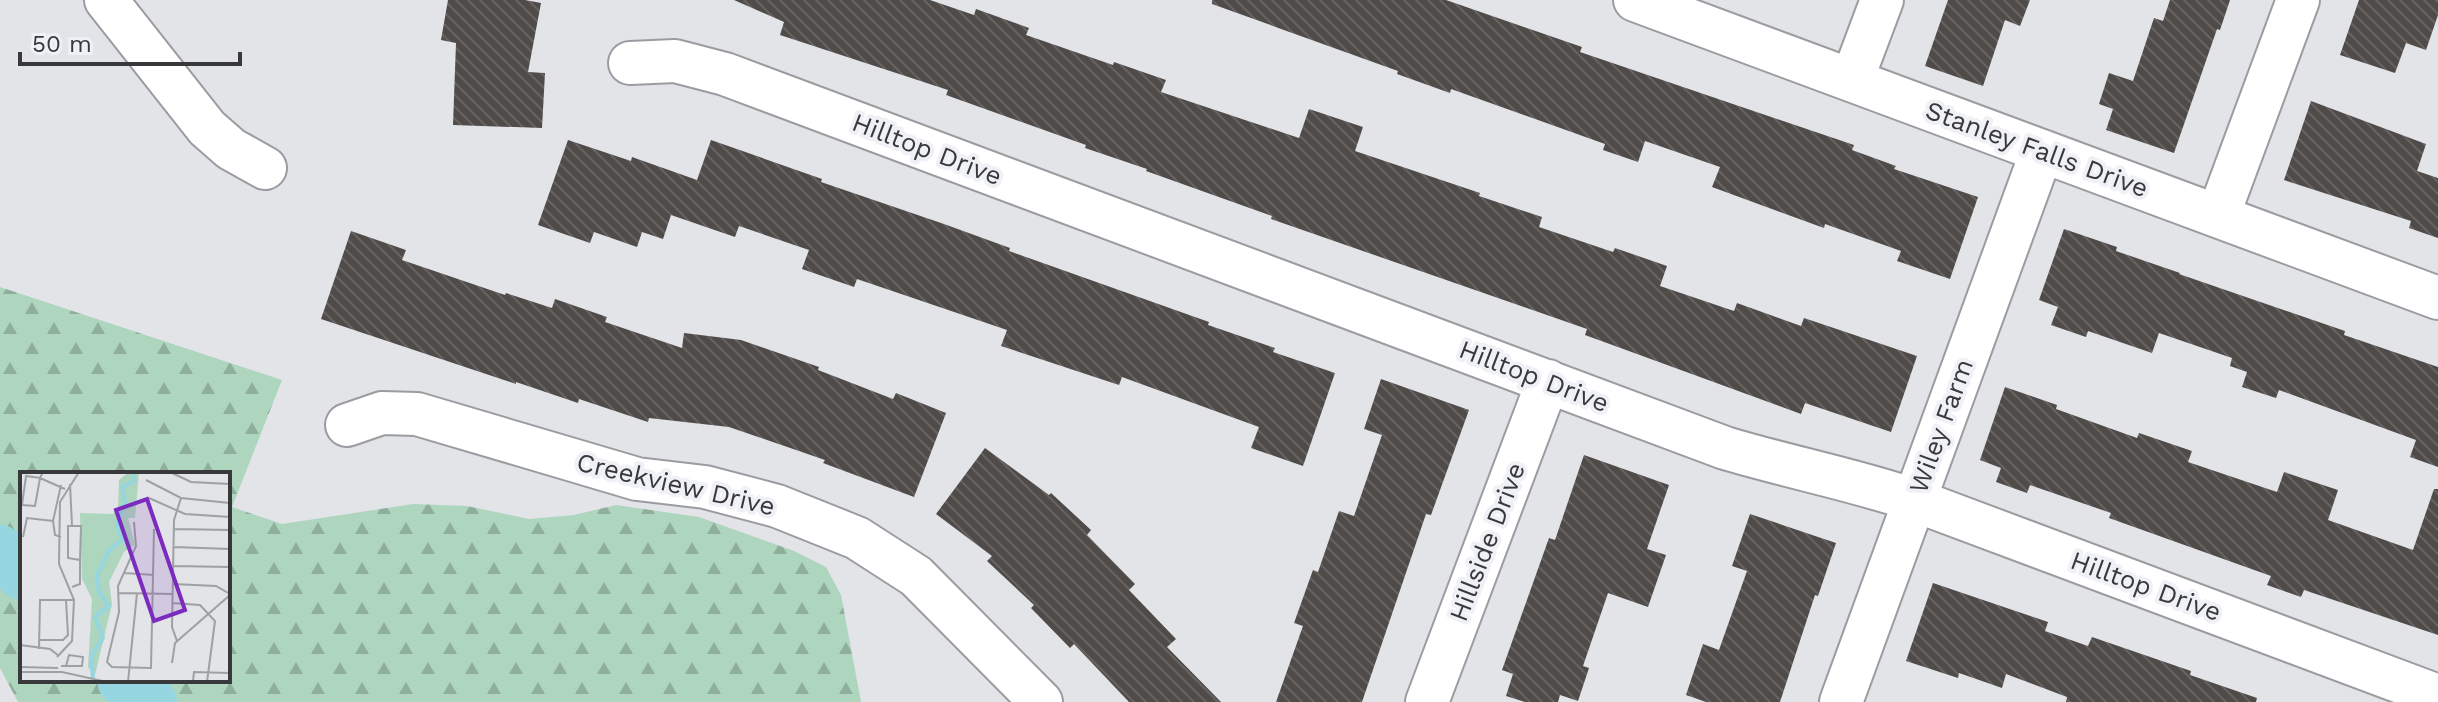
<svg xmlns="http://www.w3.org/2000/svg" width="2438" height="702" font-family="'Work Sans',sans-serif">
<defs>
<pattern id="forest-firs" width="22" height="20" patternUnits="userSpaceOnUse" patternTransform="scale(2)"><rect width="22" height="20" fill="#aed5be"/><path d="M5 1l3.5 6h-7zM16 11l3.5 6h-7z" fill="#8fae9c"/></pattern>
<pattern id="building-back-hatch" width="6" height="6" patternUnits="userSpaceOnUse" patternTransform="scale(2)"><rect width="6" height="6" fill="#4f4b49"/><path d="M-1 5l2 2M0 0l6 6M5-1l2 2" fill="none" stroke="#666362"/></pattern>
</defs>
<rect width="100%" height="100%" fill="#e2e4e8"/>
<path fill="url(#forest-firs)" fill-rule="evenodd" d="M0,287L282,380L232,507L282,524L413,504L467,506L529,519L574,515L616,505L699,517L794,551L826,567L841,595L861,702H18L0,668ZM22,474H228V680H22Z"/>
<g fill="none" stroke-linecap="round" stroke-linejoin="round">
<path stroke="#96d6e0" stroke-width="52" d="M0,551L22,574
M123,680L151,702"/>
</g>
<path fill="url(#building-back-hatch)" d="M448,0H525L541,3L528,72L545,73L542,128L453,125L456,43L441,40Z
M734,0H930L974,15L976,9L1029,28L1026,35L1113,65L1114,62L1166,80L1161,92L1299,138L1309,109L1363,127L1355,151L1480,193L1479,196L1542,217L1539,227L1613,252L1615,248L1667,266L1660,286L1734,311L1737,303L1801,326L1804,318L1917,356L1891,432L1805,403L1801,414L1585,335L1587,329L1271,219L1272,216L1146,171L1147,169L1085,148L1086,145L946,95L948,90L780,35L784,22Z
M1212,0H1446L1582,47L1580,52L1854,145L1852,150L1896,166L1894,169L1978,197L1950,279L1897,261L1901,251L1825,224L1824,228L1712,187L1720,167L1645,141L1638,162L1603,150L1605,144L1451,89L1450,93L1397,74L1398,71L1212,4Z
M1948,0H2030L2020,26L2005,20L1983,86L1925,66Z
M2170,0H2230L2220,30L2217,29L2174,153L2106,130L2113,109L2099,104L2109,73L2133,81L2154,18L2163,21Z
M2359,0H2438V15L2426,50L2406,43L2395,73L2340,55Z
M2311,101L2426,144L2417,171L2438,178V238L2409,228L2411,221L2284,180Z
M568,140L631,161L632,157L697,180L711,140L822,179L821,182L944,224L1010,248L1009,251L1209,322L1208,325L1275,348L1273,352L1335,373L1303,466L1251,448L1259,427L1122,377L1119,385L1001,346L1007,330L910,297L857,279L854,287L802,269L809,250L739,226L735,237L671,215L663,239L642,232L637,247L594,232L590,243L538,225Z
M2064,229L2117,247L2116,251L2180,273L2179,274L2345,331L2344,335L2438,367V467L2410,457L2416,440L2279,390L2276,398L2242,387L2247,372L2230,366L2232,358L2159,333L2152,353L2088,331L2086,337L2051,325L2058,307L2039,300Z
M351,231L406,250L402,260L505,295L506,293L552,308L555,299L607,317L605,322L682,348L684,333L741,340L819,367L818,370L893,399L896,393L946,413L914,497L823,463L825,460L729,427L649,418L648,422L579,399L578,403L516,382V384L321,319Z
M1381,379L1469,410L1431,515L1426,514L1362,702H1276L1303,626L1294,623L1313,570L1318,572L1339,511L1354,516L1382,435L1364,429Z
M2005,387L2057,405L2056,409L2137,438L2139,433L2192,451L2188,462L2277,492L2284,472L2338,490L2328,520L2413,550L2434,489H2438V635L2304,590L2301,597L2267,585L2271,576L2109,518L2111,513L2030,485L2027,493L1996,482L2001,468L1980,460Z
M985,448L1049,495L1051,493L1091,530L1087,535L1135,584L1129,590L1176,639L1167,647L1221,702H1129L1074,644L1070,648L1031,608L1034,605L987,561L992,556L936,514Z
M1584,455L1669,485L1647,549L1666,555L1648,607L1608,593L1583,666L1589,668L1578,701L1560,695L1558,702H1525L1506,696L1513,674L1502,670L1549,538L1555,540Z
M1750,514L1836,543L1818,596L1815,595L1780,702H1706L1686,695L1703,644L1719,650L1747,571L1732,566Z
M1933,583L2048,622L2045,631L2088,646L2092,637L2191,671L2190,675L2257,698L2256,702H2066L2067,697L2006,674L2002,688L1959,673L1958,678L1906,661Z"/>
<g fill="none" stroke-linecap="round" stroke-linejoin="round">
<g stroke="#9a9ca0" stroke-width="46">
<path id="minor" d="M106,0L207,128L231,149L265,168
M1635,0L2438,298
M630,63L675,61L725,74L1725,448C1788,467 1852,479 1914,500L2438,696
M1852,80L1882,0
M2218,216L2298,0
M347,425L382,413L417,414L637,479L705,487L777,506L857,538L916,576L1041,702
M1427,702L1548,381
M1841,702L2042,151"/>
</g>
<use href="#minor" stroke="#fff" stroke-width="42"/>
</g>
<g text-anchor="middle" stroke-width="8" stroke-linejoin="round" paint-order="stroke">
<g font-size="26" fill="#39393b" stroke="#eff1f6">
<text transform="translate(927 149) rotate(21)" y="9">Hilltop Drive</text>
<text transform="translate(2037 149) rotate(20)" y="9">Stanley Falls Drive</text>
<text transform="translate(1534 376) rotate(21)" y="9">Hilltop Drive</text>
<text transform="translate(1941 426) rotate(-70)" y="9">Wiley Farm</text>
<text transform="translate(676 484) rotate(13)" y="9">Creekview Drive</text>
<text transform="translate(1487 542) rotate(-69)" y="9">Hillside Drive</text>
<text transform="translate(2146 586) rotate(20)" y="9">Hilltop Drive</text>
</g>
</g>
<g transform="translate(20 472)">
<rect width="210" height="210" fill="#e2e4e8"/>
<path d="M109,0H119L115,46H108L115,73L104,80L89,110L92,132L75,203L68,195L72,127L62,107L60,41L93,42L98,36L99,8Z" fill="#aed5be"/>
<path fill="none" stroke="#96d6e0" stroke-width="4" d="M73,207L71,184L83,166L75,145L89,134L79,120L77,104L89,78L102,68L97,51L105,30L102,15L114,9V0"/>
<path fill="none" stroke="#9ea0a3" stroke-width="2" d="M23,0L20,6L6,4L2,33L15,34L20,6L45,17M150,0L171,10L210,12M126,8L161,26L210,31M50,12L52,53M129,26L165,42L210,45M33,49L41,13M114,50L116,74L98,114L99,140L87,190L92,195L131,196L134,57M154,57L210,58M3,65L7,46L33,49L35,63L41,65M48,65V86L60,88L61,54H48V65M154,75L210,77M153,94L210,95M104,101L134,103M153,112L196,114L210,122M52,115L60,112V88M99,121L152,122M152,131L180,133L195,149L187,210M19,168H43L48,163L46,128M157,169L152,155L154,48L161,26M0,173L30,177L39,184M19,177L20,128H54M37,185L52,169L54,128L39,92L40,30L59,0M152,191L155,171L210,123M41,194H62L63,185L49,183L46,194M0,195L38,196M0,200H42L87,210M173,209L174,200L210,201M108,210L117,121M144,210H173"/>
<path fill="#7b2cbf" fill-opacity="0.15" stroke="#7b2cbf" stroke-width="4" d="M127,27L165,138L134,149L96,38Z"/>
<rect width="210" height="210" fill="none" stroke="#39393b" stroke-width="4"/>
</g>
<path d="M20 52v12h220v-12" fill="none" stroke="#39393b" stroke-width="4"/>
<text x="32" y="52" font-size="24" fill="#39393b" stroke="#eff1f6" stroke-width="6" paint-order="stroke">50 m</text>
</svg>
